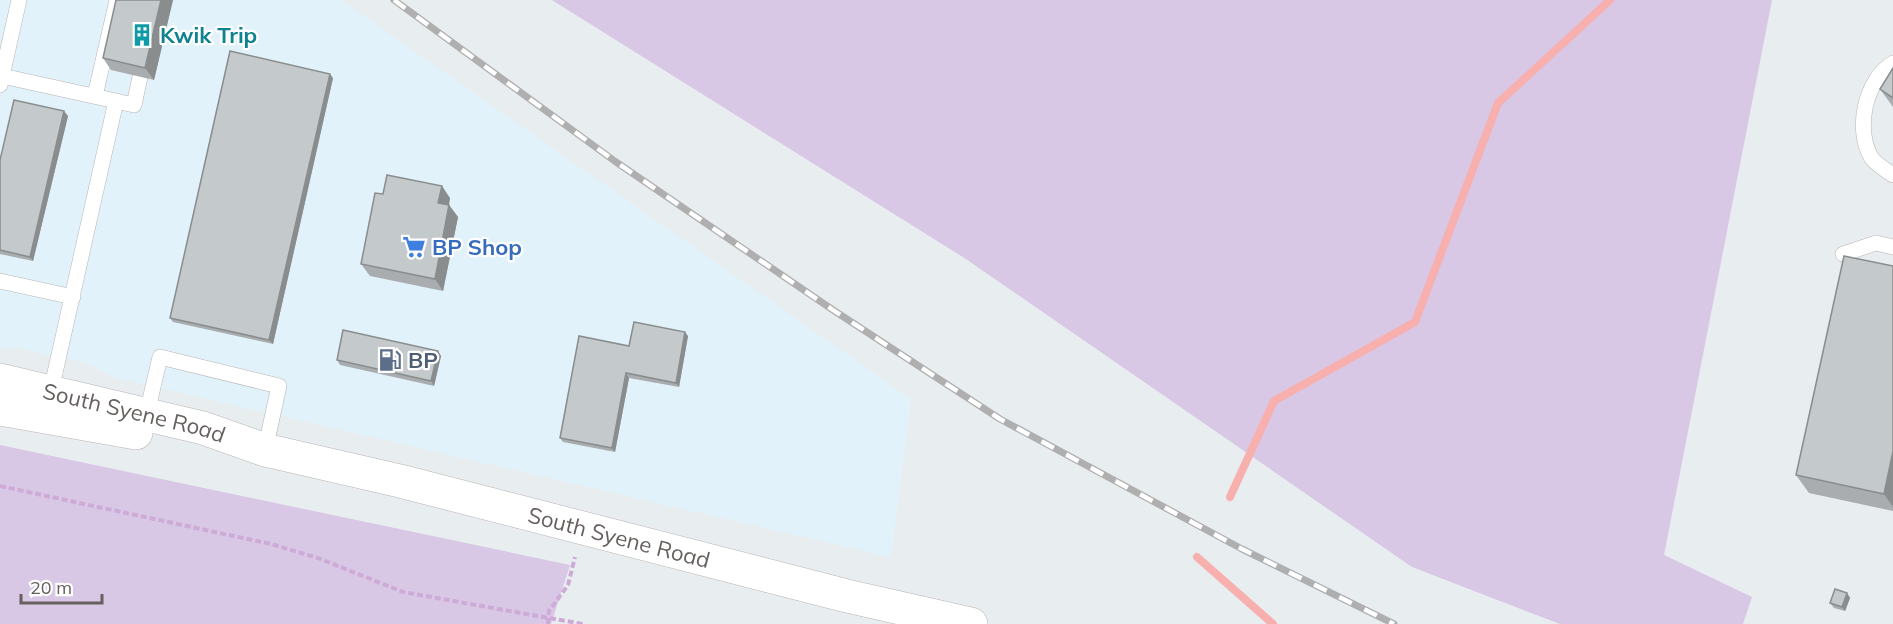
<svg xmlns="http://www.w3.org/2000/svg" width="1893" height="624" font-family="Mulish,sans-serif">
<rect width="100%" height="100%" fill="#e8edf0"/>
<path fill="#e1f2fb" d="M0,0H341L911,399L891,557L116,378L86,363L17,348H0Z"/>
<path fill="#d8c7e5" d="M552,0H1772L1664,555L1752,597L1743,624H1560L1412,567L966,259Z
M0,445L570,565L551,624H0Z"/>
<g fill="none" stroke-linecap="round" stroke-linejoin="round">
<path stroke="#f8b0af" stroke-width="8" d="M1230,497L1274,401L1415,322L1498,103L1610,0
M1197,557L1273,624"/>
<g stroke="#b8b4b3" stroke-width="16">
<path id="service" d="M1893,63C1865,80 1855,129 1871,157C1875,164 1886,170 1893,175
M2,76L134,105L140,77
M0,85L19,0
M95,96L117,0
M1843,254L1876,243L1893,247
M0,281L73,297
M50,395L116,101
M146,417L160,357L279,386L265,450"/>
</g>
<g stroke="#b8b4b3" stroke-width="34">
<g id="tertiary">
<path id="s1" d="M0,380L203,428L265,450L400,481L847,596L971,624"/>
<path d="M0,409L136,433"/>
</g>
</g>
<path stroke="#ceabd6" stroke-width="4" stroke-dasharray="6 3" stroke-linecap="butt" d="M0,486L271,544L318,558L403,592L583,624
M548,624L549,611L568,585L575,557"/>
<use href="#service" stroke="#fff" stroke-width="15"/>
<use href="#tertiary" stroke="#fff" stroke-width="33"/>
<g stroke="#b0afaf" stroke-width="7">
<path id="rail" d="M394,0L616,162L833,310L1000,419L1242,549L1394,624"/>
</g>
<use href="#rail" stroke="#fff" stroke-width="4.5" stroke-dasharray="14" stroke-linecap="butt"/>
</g>
<path fill="#a9adaf" d="M116,0H173L154,80L111,70L103,58Z
M1893,68V107L1880,89Z
M333,78L273,344L173,322L170,318Z
M68,116L33,261L0,254V160Z
M383,194L450,198L449,205L458,217L443,291L370,276L361,264Z
M1893,266V511L1809,493L1796,475Z
M688,336L679,387L629,378L615,452L563,442L560,438L629,346Z
M438,351L441,356L434,386L340,365L337,360Z
M1847,593L1850,598L1845,611L1834,608L1830,603Z"/>
<path fill="#898d8e" d="M161,0H173L154,80L145,68Z
M330,74L333,78L273,344L269,340Z
M64,111L68,116L33,261L30,257Z
M442,186L450,198L447,215L438,203Z
M449,205L458,217L443,291L435,279Z
M685,332L688,336L679,387L676,383Z
M438,351L441,356L434,386L431,381Z
M626,373L629,378L615,452L612,448Z
M1893,451V507L1884,494Z
M1847,593L1850,598L1845,611L1842,607Z"/>
<path fill="#c4c9cb" stroke="#898d8e" stroke-width="1.5" d="M116,0H161L145,68L103,58Z
M230,51L330,74L269,340L170,318Z
M1893,68V98L1880,89Z
M14,100L64,111L30,257L0,250V160Z
M387,175L442,186L438,203L449,205L435,279L361,264L375,193L383,194Z
M1844,256L1893,266V451L1884,494L1796,475Z
M634,322L685,332L676,383L626,373L612,448L560,438L579,336L629,346Z
M343,330L438,351L431,381L337,360Z
M1835,589L1847,593L1842,607L1830,603Z"/>
<defs>
<g id="building-bare" transform="scale(1.8)"><path d="M-4-6H4V6H1V3H-1V6H-4ZM-2.5-4.3h1.7v1.8h-1.7ZM.8-4.3h1.7v1.8H.8ZM-2.5-1h1.7V.8h-1.7ZM.8-1h1.7V.8H.8Z" fill="#0f9aa8" stroke="#fff" stroke-width="2.5" paint-order="stroke"/></g>
<g id="supermarket-bare" transform="scale(1.8)"><path d="M-6-5.5h2.5l.6 2H6L4.5 2H-2.5L-4.4-4H-6ZM-1.5 3.2a1.3 1.3 0 1 0 .1 0ZM3 3.2a1.3 1.3 0 1 0 .1 0Z" fill="#3f7fe0" stroke="#fff" stroke-width="2.5" paint-order="stroke"/></g>
<g id="fuel-bare" transform="scale(1.8)"><path d="M-5.5-6h7V0h2V4h1.3V-2.5L3-4.5l.8-.8L6-3V5H2.5V1h-1V6h-7ZM-4.2-4.7v3.2H.2V-4.7Z" fill="#5c6f8a" stroke="#fff" stroke-width="2.5" paint-order="stroke"/></g>
</defs>
<g fill-rule="evenodd">
<use href="#building-bare" x="142" y="35"/>
<use href="#supermarket-bare" x="414" y="247"/>
<use href="#fuel-bare" x="390" y="360"/>
</g>
<g text-anchor="middle" stroke-width="4.5" stroke-linejoin="round" paint-order="stroke">
<g font-size="22" font-weight="bold" fill="#0d838f" stroke="#fff" text-anchor="start">
<text x="160" y="43">Kwik Trip</text>
</g>
<g font-size="22" font-weight="bold" fill="#366cbe" stroke="#fff" text-anchor="start">
<text x="432" y="255">BP Shop</text>
</g>
<g font-size="22" font-weight="bold" fill="#4e5e75" stroke="#fff" text-anchor="start">
<text x="408" y="368">BP</text>
</g>
<g font-size="22" fill="#66605f" stroke="#fff">
<text dy="8" stroke="none"><textPath href="#s1" startOffset="138">South Syene Road</textPath></text>
<text dy="8" stroke="none"><textPath href="#s1" startOffset="639">South Syene Road</textPath></text>
</g>
</g>
<path d="M21 594v9h81v-9" fill="none" stroke="#66605f" stroke-width="3"/>
<text x="30" y="594" font-size="18" fill="#66605f" stroke="#ffffff" stroke-width="4.5" paint-order="stroke">20 m</text>
</svg>
